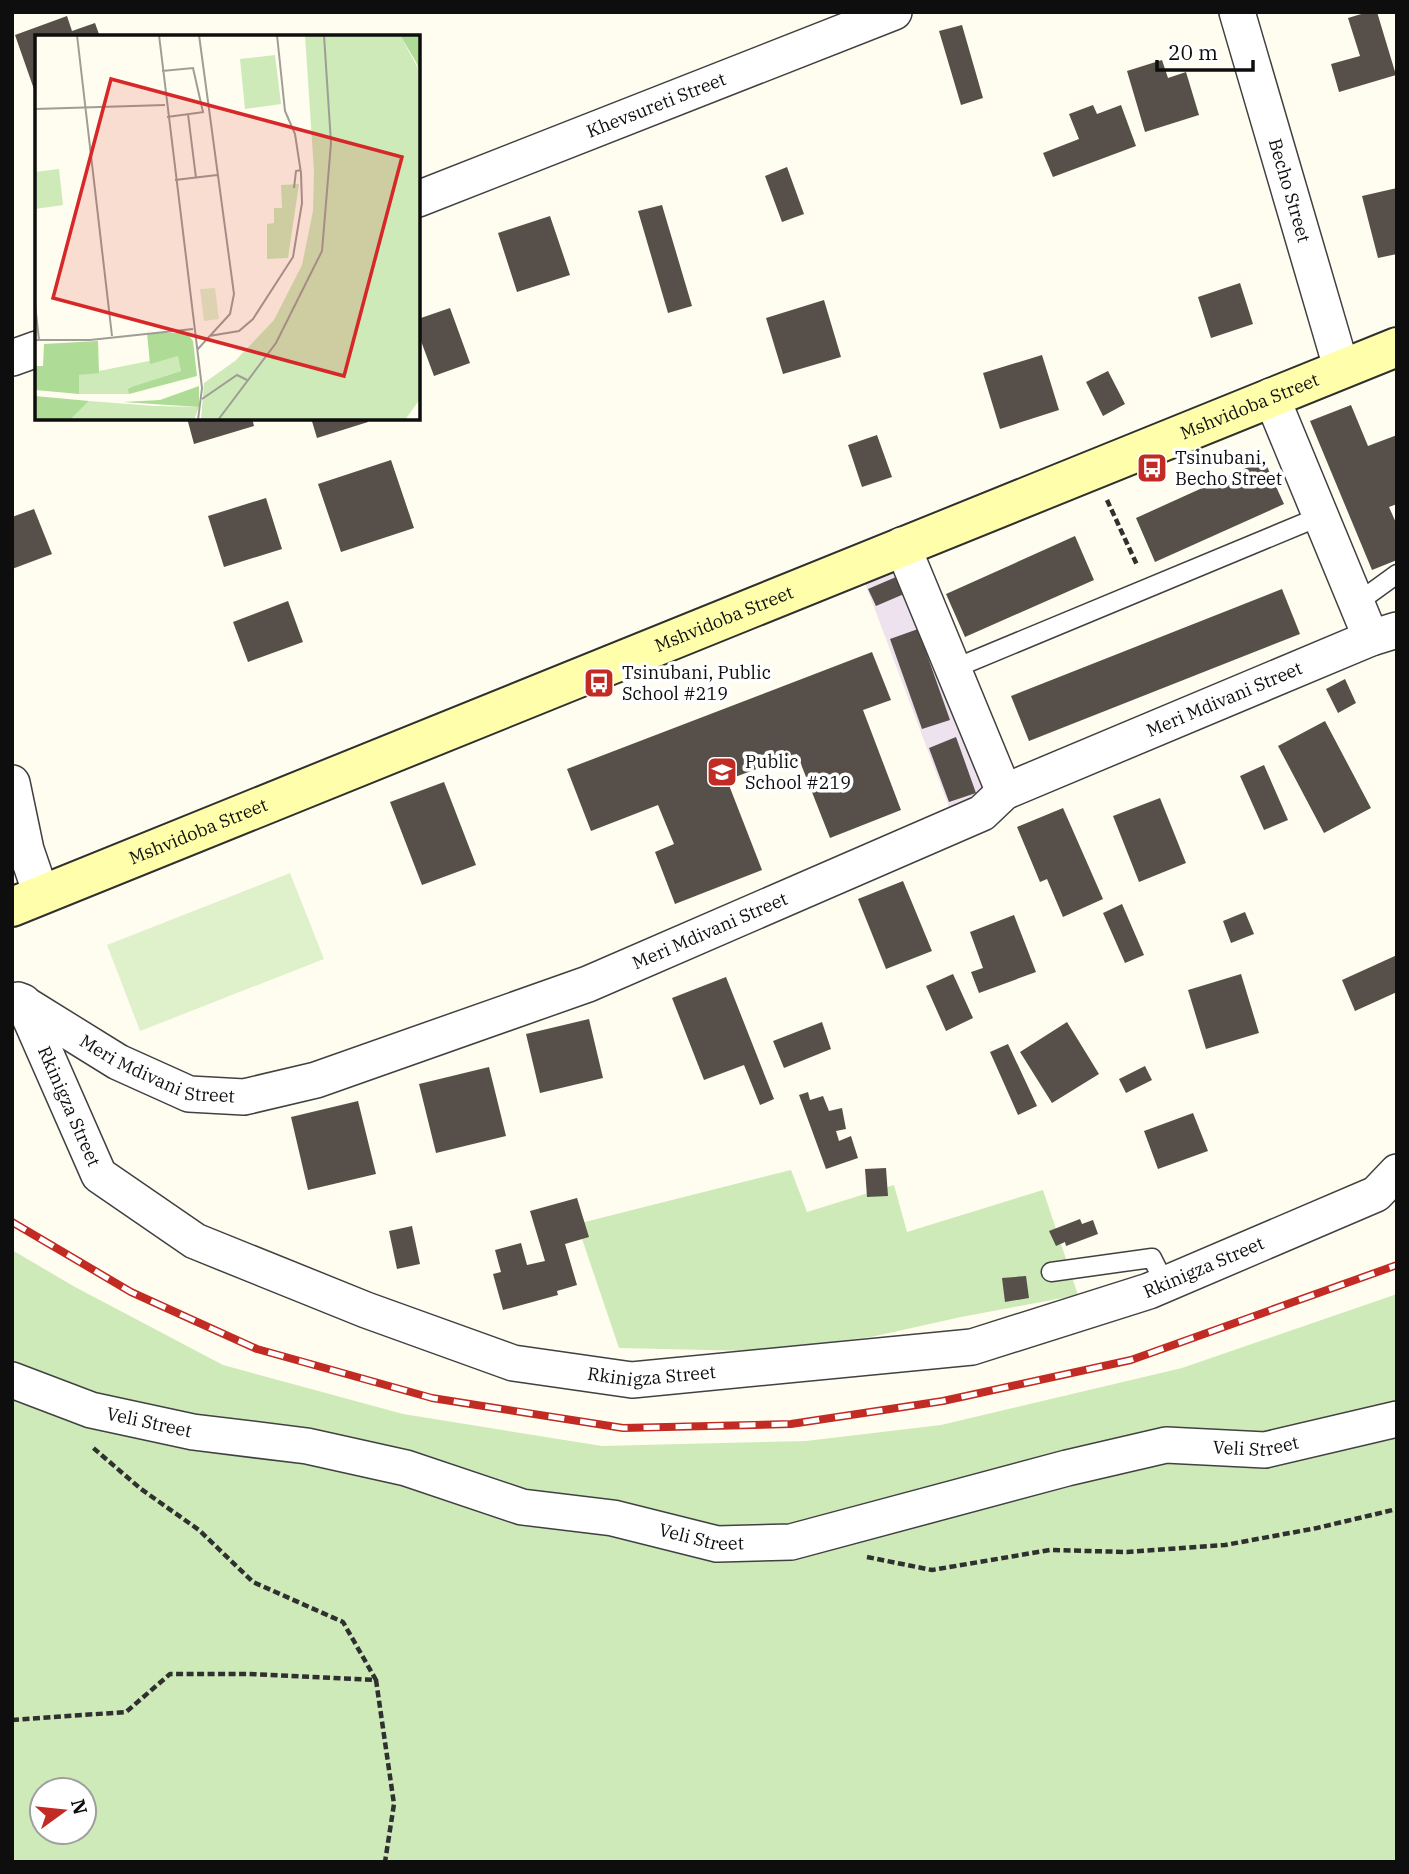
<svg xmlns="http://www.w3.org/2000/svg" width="1409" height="1874" font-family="'IBM Plex Serif',serif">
<rect width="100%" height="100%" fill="#fffdef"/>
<path fill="#ede2ed" d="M899,569L986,794L952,815L865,583Z"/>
<path fill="#cdeab8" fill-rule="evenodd" d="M791,1170L807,1212L894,1185L907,1232L1043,1190L1078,1295L961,1317L871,1337L753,1351L619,1348L577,1224Z
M12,1250L75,1287L223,1365L403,1414L602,1446L806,1441L941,1425L1182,1368L1397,1294V1862H12ZM42,1790H84V1832H42Z"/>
<path fill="#dff1ca" d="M290,873L324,959L140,1031L107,945Z"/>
<path fill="#57504a" d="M1368,12H1377L1396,75L1339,92L1331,64L1360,56L1348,18Z
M67,16L72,31L95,23L100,37H37L36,95L15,35Z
M962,25L983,98L961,105L939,31Z
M1162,60L1168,78L1186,72L1199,115L1145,132L1127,71Z
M1093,105L1097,114L1121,105L1136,146L1053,177L1043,153L1079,139L1069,114Z
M787,167L804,214L782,222L765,176Z
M1397,188V254L1378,258L1362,196Z
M662,205L692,306L668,313L638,211Z
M550,216L570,275L517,292L498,233Z
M1240,283L1253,324L1211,338L1198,297Z
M824,300L841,357L783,374L766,318Z
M450,308L470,363L434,376L418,333V319Z
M1042,355L1059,410L1000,429L983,373Z
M1108,371L1125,404L1103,416L1086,382Z
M1351,405L1368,446L1397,435V504L1389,507L1397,525V560L1372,570L1310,421Z
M187,418H252L254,426L194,444Z
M311,418H367L368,422L317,438Z
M877,435L892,477L862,487L848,445Z
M391,460L414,528L341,552L318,484Z
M1264,460L1284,504L1155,562L1136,518Z
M266,498L282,549L224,567L208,516Z
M34,509L52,554L12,569V517Z
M1075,536L1094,580L965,637L946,594Z
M896,577L904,594L876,606L868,589Z
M1282,589L1300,634L1029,741L1011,696Z
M288,601L303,642L248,662L233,622Z
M918,629L950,720L922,729L890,639Z
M872,652L891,700L863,710L901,810L830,838L797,754L727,780L762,870L675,904L655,852L674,844L658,805L591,831L567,769Z
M1345,679L1356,703L1338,713L1326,689Z
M1325,721L1371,808L1324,833L1278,746Z
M956,737L976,793L949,802L929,748Z
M1264,765L1288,820L1264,830L1240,776Z
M444,782L476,865L422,885L390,802Z
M1160,798L1186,863L1139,882L1113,816Z
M1063,808L1103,899L1063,917L1047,879L1040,882L1017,827Z
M903,881L932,951L886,969L858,899Z
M1122,904L1144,955L1125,963L1103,913Z
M1245,912L1254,934L1231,943L1223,921Z
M1014,915L1036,972L979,993L971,972L983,968L970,932Z
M1397,955V992L1355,1011L1342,980Z
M953,974L973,1018L946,1031L926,986Z
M1241,974L1259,1033L1206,1049L1188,990Z
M726,977L774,1099L760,1105L744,1065L704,1080L672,998Z
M589,1019L603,1078L540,1093L526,1034Z
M822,1022L831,1049L784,1068L773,1041Z
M1067,1022L1099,1074L1052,1103L1020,1052Z
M1008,1044L1037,1106L1018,1115L990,1052Z
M1145,1066L1152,1080L1126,1093L1119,1079Z
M489,1067L506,1136L436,1153L419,1084Z
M808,1092L810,1100L823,1096L829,1111L842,1108L846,1129L836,1131L839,1141L851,1136L858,1158L826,1169L799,1095Z
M358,1101L376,1174L308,1190L291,1117Z
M1193,1113L1208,1151L1158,1169L1144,1131Z
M886,1168L888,1196L867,1197L865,1169Z
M577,1198L589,1237L565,1244L577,1285L557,1291L558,1295L503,1310L493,1274L501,1272L495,1250L521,1243L527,1265L545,1261L530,1211Z
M1080,1219L1082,1224L1093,1220L1098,1234L1066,1246L1065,1242L1056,1246L1049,1231Z
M412,1226L420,1264L397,1269L389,1231Z
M1026,1276L1029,1298L1005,1302L1002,1278Z"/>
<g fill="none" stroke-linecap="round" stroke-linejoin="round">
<g stroke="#414141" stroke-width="21">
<path id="lane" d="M1357,603L1397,574
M953,669L1321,516
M1051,1272L1152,1258L1165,1284"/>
</g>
<g stroke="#414141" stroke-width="38">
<g id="street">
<path id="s1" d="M1237,12L1341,367"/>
<path id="s2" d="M418,199L894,12"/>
<path d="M12,358L37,349"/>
<path d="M1271,396L1371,638"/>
<path d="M902,545L1004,792"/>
<path d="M12,783L26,850L41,894"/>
<path id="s3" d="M18,1000L118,1062L189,1094L244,1097L316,1080L588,984L982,813L1004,792L1371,638L1397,630"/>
<path id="s4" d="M23,1002L99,1175L195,1241L366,1310L513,1363L632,1380L972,1347L1149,1291L1376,1194L1397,1172"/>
<path id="s5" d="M12,1380L91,1410L193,1432L307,1446L406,1468L522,1507L613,1518L717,1544L791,1542L1067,1468L1166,1445L1265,1450L1397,1419"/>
</g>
</g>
<g stroke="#303030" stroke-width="42">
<g id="secondary">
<path id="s6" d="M12,907L1397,347"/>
</g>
</g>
<path stroke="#303030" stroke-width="4.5" stroke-dasharray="7 3.5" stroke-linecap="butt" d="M1107,500L1137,565
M867,1557L932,1570L1050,1550L1127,1552L1225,1545L1317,1528L1397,1509
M376,1680L394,1804L385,1862
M12,1720L126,1712L170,1674H249L376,1680L343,1622L253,1582L199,1530L141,1489L91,1446"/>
<use href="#lane" stroke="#fff" stroke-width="18"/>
<use href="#street" stroke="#fff" stroke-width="35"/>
<use href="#secondary" stroke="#fffeaa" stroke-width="38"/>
<g stroke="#c12b23" stroke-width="8">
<path id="rail" d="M12,1222L131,1292L257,1349L432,1398L623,1428L791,1424L943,1401L1131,1360L1397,1265"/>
</g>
<use href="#rail" stroke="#fff" stroke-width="5" stroke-dasharray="16" stroke-linecap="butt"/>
</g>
<defs>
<g id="bus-square" transform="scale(1.575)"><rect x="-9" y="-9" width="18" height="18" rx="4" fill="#c12b23" stroke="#fff"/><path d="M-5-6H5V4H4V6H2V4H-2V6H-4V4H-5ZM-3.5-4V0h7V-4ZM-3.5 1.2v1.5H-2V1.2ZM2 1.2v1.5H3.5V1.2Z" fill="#fff"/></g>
<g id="school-square" transform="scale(1.575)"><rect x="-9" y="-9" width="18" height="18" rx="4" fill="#c12b23" stroke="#fff"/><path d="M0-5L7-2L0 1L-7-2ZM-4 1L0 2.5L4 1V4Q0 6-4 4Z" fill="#fff"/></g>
</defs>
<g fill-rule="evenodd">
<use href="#bus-square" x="1152" y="468"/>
<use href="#bus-square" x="599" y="683"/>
<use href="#school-square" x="722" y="772"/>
</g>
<g text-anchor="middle" stroke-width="7" stroke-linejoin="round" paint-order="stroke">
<g font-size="18" fill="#0e0e0e" stroke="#fff">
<text dy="6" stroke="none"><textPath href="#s2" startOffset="256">Khevsureti Street</textPath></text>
<text dy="6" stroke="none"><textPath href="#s1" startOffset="186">Becho Street</textPath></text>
<text dy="6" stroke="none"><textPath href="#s6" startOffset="1335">Mshvidoba Street</textPath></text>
<text dy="6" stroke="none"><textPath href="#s6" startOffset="768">Mshvidoba Street</textPath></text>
<text dy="6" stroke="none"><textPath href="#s3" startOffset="1312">Meri Mdivani Street</textPath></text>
<text dy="6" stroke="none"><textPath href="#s6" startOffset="201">Mshvidoba Street</textPath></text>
<text dy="6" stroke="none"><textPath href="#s3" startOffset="746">Meri Mdivani Street</textPath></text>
<text dy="6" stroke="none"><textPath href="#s3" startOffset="158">Meri Mdivani Street</textPath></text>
<text dy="6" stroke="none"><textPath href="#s4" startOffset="114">Rkinigza Street</textPath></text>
<text dy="6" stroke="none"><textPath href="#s4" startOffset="1353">Rkinigza Street</textPath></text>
<text dy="6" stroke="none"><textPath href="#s4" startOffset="786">Rkinigza Street</textPath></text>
<text dy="6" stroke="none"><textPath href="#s5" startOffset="144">Veli Street</textPath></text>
<text dy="6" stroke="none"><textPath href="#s5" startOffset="1278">Veli Street</textPath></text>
<text dy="6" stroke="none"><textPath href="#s5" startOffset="710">Veli Street</textPath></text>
</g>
<g font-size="18" fill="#0e0e0e" stroke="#fff" text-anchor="start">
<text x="1175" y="464">Tsinubani,<tspan x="1175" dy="21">Becho Street</tspan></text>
<text x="622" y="679">Tsinubani, Public<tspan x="622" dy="21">School #219</tspan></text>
<text x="745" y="768">Public<tspan x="745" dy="21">School #219</tspan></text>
</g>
</g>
<g transform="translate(35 35)">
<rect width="385" height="385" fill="#fffdef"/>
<path d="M270,0H365L385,37V364L370,385H166L169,348L200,326L239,285L267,230L278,176L279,136ZM240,20L246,69L210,74L205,24ZM24,134L28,170L0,174V137ZM264,149L253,223L232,224V189L239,188V173H247L246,150ZM144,320L146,336L99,351L94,359H44V340ZM54,366L119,371L164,372L159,385H35Z" fill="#cdeab8"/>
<path d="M365,0H385V37L381,27ZM112,298H152L158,306L162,341L94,359L93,354L99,351L146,336L143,321L115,329ZM63,306L64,338L44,340V359L0,355V331H8L9,309ZM164,351V372L88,367L125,365ZM0,361L54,366L35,385H0Z" fill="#aedb96"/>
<path d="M180,253L184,284L169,286L165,254Z" fill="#dff1ca"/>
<path fill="none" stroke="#9f9d95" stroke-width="2" d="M42,0L77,301M124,0L167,353L163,385M127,36L158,33L168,77M0,74L130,70M153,79L161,143M132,82L169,77M140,145L182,140M259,153L261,136L266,135M0,209V268M0,269L4,305M174,301L204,296L218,284L258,222L267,168L266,138L260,99L250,76L242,0M0,305H55L158,294M162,315L195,279L199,259L164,0M167,364L202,340L212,345M183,385L241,308L287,216L296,108L289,0"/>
<path fill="#d62828" fill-opacity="0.15" stroke="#d62828" stroke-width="3.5" d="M76,44L367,122L309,341L18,263Z"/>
<rect width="385" height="385" fill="none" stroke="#0e0e0e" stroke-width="3.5"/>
</g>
<rect width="1409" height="1874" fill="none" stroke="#0e0e0e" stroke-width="28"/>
<g transform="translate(63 1811) rotate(75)"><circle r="33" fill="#ffffff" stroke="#9f9f9f" stroke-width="2"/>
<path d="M0-5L12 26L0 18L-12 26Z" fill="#c12b23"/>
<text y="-10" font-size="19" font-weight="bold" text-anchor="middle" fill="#0e0e0e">N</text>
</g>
<path d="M1157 60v10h96v-10" fill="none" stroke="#0e0e0e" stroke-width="3.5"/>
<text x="1168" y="60" font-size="21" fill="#0e0e0e" stroke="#ffffff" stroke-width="5" paint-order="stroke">20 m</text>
</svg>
